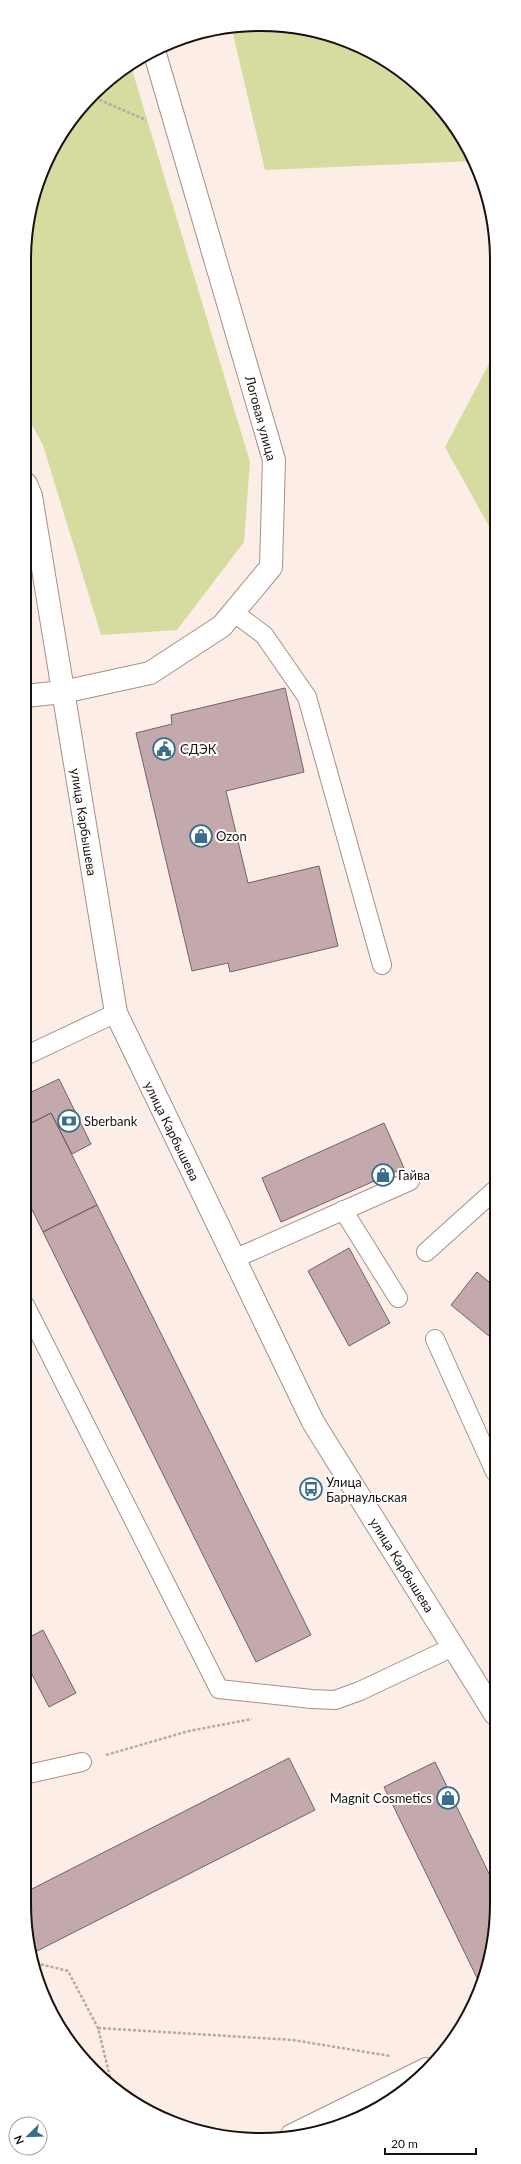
<svg xmlns="http://www.w3.org/2000/svg" width="521" height="2164" font-family="Lato,sans-serif">
<rect width="100%" height="100%" fill="#fcede6"/>
<path fill="#d6dc9f" d="M292,26L365,48L428,93L473,156L474,161L265,170L232,30Z
M131,66L250,462L244,542L177,630L101,635L43,445L26,414V229L56,142L117,73Z
M495,246V537L445,447L490,362L492,264Z"/>
<path fill="#c3a9ac" stroke="#776063" d="M285,688L304,772L226,791L248,883L319,866L338,946L230,972L228,963L192,971L136,733L172,724L171,715Z
M59,1079L91,1144L72,1154L51,1113L25,1126V1095Z
M51,1113L97,1205L43,1232L25,1195V1126Z
M384,1123L404,1168L281,1222L262,1178Z
M97,1205L311,1635L256,1662L43,1232Z
M349,1248L390,1323L349,1346L308,1271Z
M477,1272L495,1287V1341L451,1305Z
M43,1630L76,1693L49,1707L24,1659V1640Z
M289,1758L315,1810L35,1952L24,1904V1893Z
M435,1762L495,1886V1935L479,1982L384,1787Z"/>
<g fill="none" stroke-linecap="round" stroke-linejoin="round">
<g stroke="#a69086" stroke-width="20">
<path id="service" d="M233,612L264,635L307,697L382,965
M25,1056L116,1013
M343,1210L398,1298
M426,1252L495,1190
M234,1259L410,1181
M25,1305L219,1689L312,1699L335,1700L360,1691L453,1647
M435,1339L495,1472
M24,1775L82,1762
M290,2134L426,2067"/>
</g>
<g stroke="#a69086" stroke-width="24">
<path id="minor" d="M25,696L63,692L150,673L222,626L271,567L274,460L155,54"/>
</g>
<g stroke="#a69086" stroke-width="24">
<path id="tertiary" d="M26,484L31,496L116,1013L313,1422L495,1714"/>
</g>
<path stroke="#b6a9a3" stroke-width="2.5" stroke-dasharray="3 2" stroke-linecap="butt" d="M95,98L146,120
M106,1755L189,1731L252,1719
M36,1963L68,1971L98,2028L111,2081
M98,2028L293,2040L390,2056"/>
<use href="#service" stroke="#fff" stroke-width="18"/>
<use href="#minor" stroke="#fff" stroke-width="22"/>
<use href="#tertiary" stroke="#fff" stroke-width="22"/>
</g>
<defs>
<g id="civic-ring" transform="scale(1.15)"><circle r="9.5" fill="#fff" stroke="#386e89" stroke-width="1.5"/><path d="M-.6-6.5H3V-4.5H.6V-3L4-1V1h2V6H-6V1h2V-1L-.6-3ZM-1.2 2.5V6h2.4V2.5Z" fill="#386e89"/></g>
<g id="shop-ring" transform="scale(1.15)"><circle r="9.5" fill="#fff" stroke="#386e89" stroke-width="1.5"/><path d="M-5-2.5h2.3a2.7 3.5 0 0 1 5.4 0H5L5.5 6h-11ZM-1.5-2.5h3a1.5 2.3 0 0 0-3 0Z" fill="#386e89"/></g>
<g id="bank-ring" transform="scale(1.15)"><circle r="9.5" fill="#fff" stroke="#386e89" stroke-width="1.5"/><path d="M-6-4H6V4H-6ZM0-2.3a2.3 2.3 0 1 0 0 4.6a2.3 2.3 0 1 0 0-4.6Z" fill="#386e89"/></g>
<g id="bus-ring" transform="scale(1.15)"><circle r="9.5" fill="#fff" stroke="#386e89" stroke-width="1.5"/><path d="M-5-6H5V4H4V6H2V4H-2V6H-4V4H-5ZM-3.5-4V0h7V-4ZM-3.5 1.2v1.5H-2V1.2ZM2 1.2v1.5H3.5V1.2Z" fill="#386e89"/></g>
</defs>
<g fill-rule="evenodd">
<use href="#civic-ring" x="164" y="749"/>
<use href="#shop-ring" x="201" y="836"/>
<use href="#bank-ring" x="69" y="1121"/>
<use href="#shop-ring" x="383" y="1175"/>
<use href="#bus-ring" x="311" y="1489"/>
<use href="#shop-ring" x="448" y="1798"/>
</g>
<g text-anchor="middle" stroke-width="4" stroke-linejoin="round" paint-order="stroke">
<g font-size="13" fill="#19110d" stroke="#fff">
<text transform="translate(261 418) rotate(75)" y="5">Логовая улица</text>
<text transform="translate(84 822) rotate(81)" y="5">улица Карбышева</text>
<text transform="translate(172 1131) rotate(64)" y="5">улица Карбышева</text>
<text transform="translate(402 1565) rotate(58)" y="5">улица Карбышева</text>
</g>
<g font-size="13" fill="#19110d" stroke="#fff" text-anchor="start">
<text x="180" y="754">СДЭК</text>
<text x="216" y="841">Ozon</text>
<text x="84" y="1126">Sberbank</text>
<text x="398" y="1180">Гайва</text>
<text x="326" y="1487">Улица<tspan x="326" dy="15">Барнаульская</tspan></text>
<text x="432" y="1803" text-anchor="end">Magnit Cosmetics</text>
</g>
</g>
<path d="M0 0H521V2164H0ZM260 31H261A229 229 0 0 1 490 260V1904A229 229 0 0 1 261 2133H260A229 229 0 0 1 31 1904V260A229 229 0 0 1 260 31Z" fill="#fff" fill-rule="evenodd"/>
<path fill="none" stroke="#19110d" stroke-width="2" d="M260 31H261A229 229 0 0 1 490 260V1904A229 229 0 0 1 261 2133H260A229 229 0 0 1 31 1904V260A229 229 0 0 1 260 31Z"/>
<g transform="translate(28 2136) rotate(247)"><circle r="19" fill="#ffffff" stroke="#a3a09e"/>
<path d="M0-3L7 15L0 10L-7 15Z" fill="#386e89"/>
<text y="-6" font-size="11" font-weight="bold" text-anchor="middle" fill="#19110d">N</text>
</g>
<path d="M385 2148v6h91v-6" fill="none" stroke="#19110d" stroke-width="2"/>
<text x="391" y="2148" font-size="12" fill="#19110d" stroke="#ffffff" stroke-width="3" paint-order="stroke">20 m</text>
</svg>
